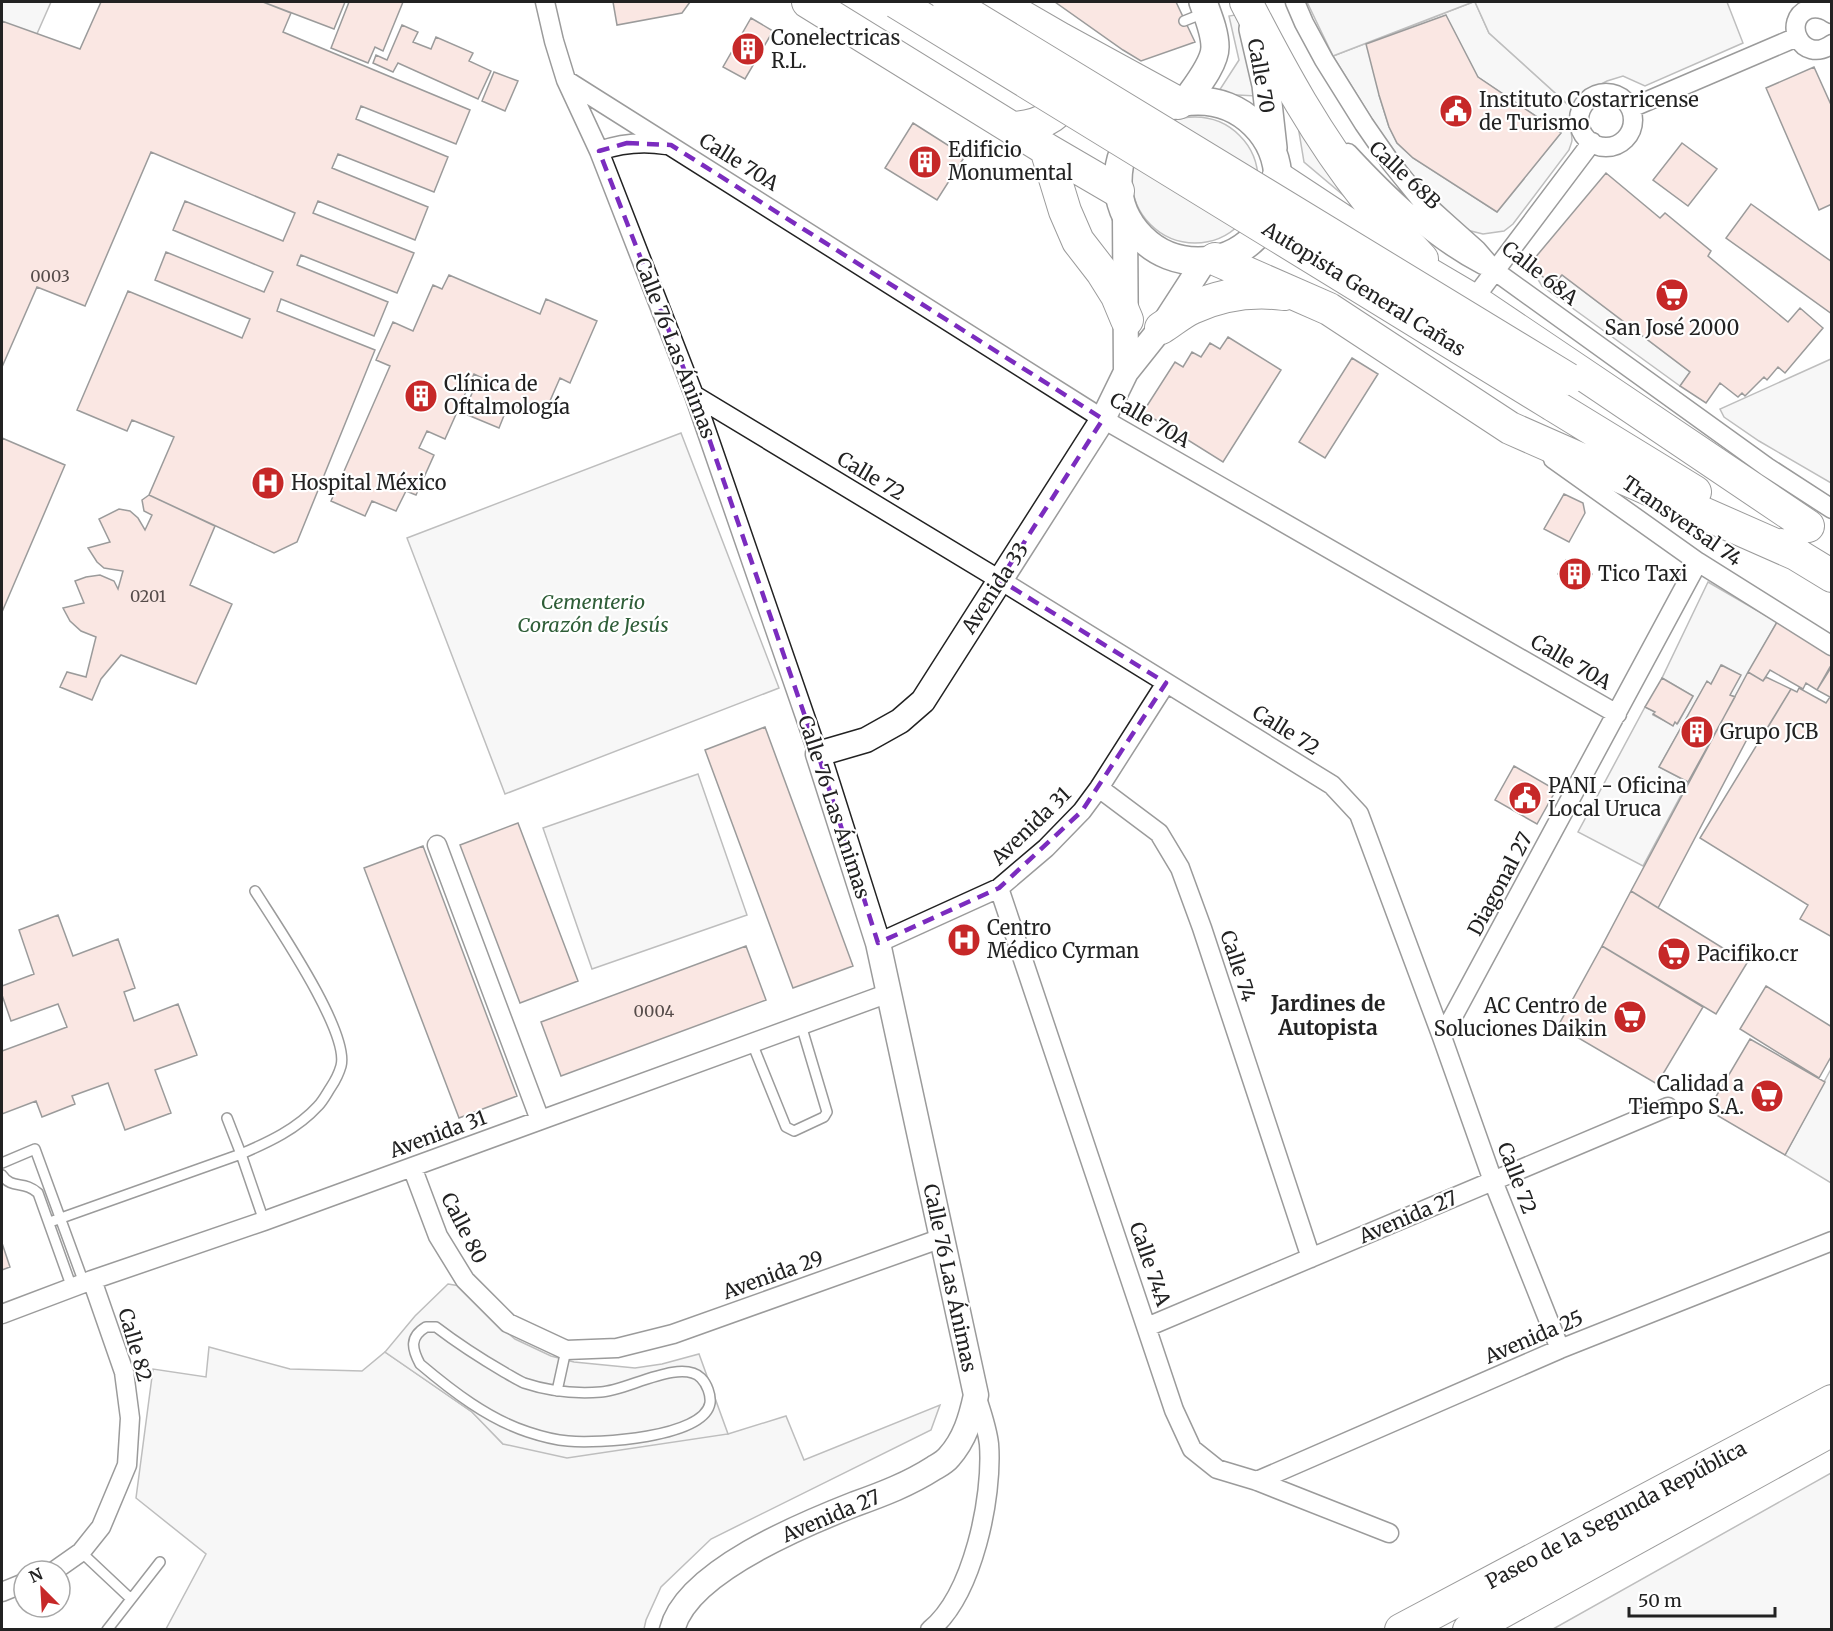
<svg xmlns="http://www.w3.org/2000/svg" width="1833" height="1631" font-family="Merriweather,serif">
<rect width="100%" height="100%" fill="#fff"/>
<path fill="#eee" stroke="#6f6f6f" stroke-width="1.5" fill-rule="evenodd" d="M1473,2H1475L1489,33L1574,110C1564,127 1572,125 1572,140C1572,143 1570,146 1569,150L1513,224L1504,231L1483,234L1467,230L1415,179L1377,127L1333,56ZM1478,77L1561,133L1497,212L1413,158L1397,143L1389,127L1379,95Z
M1241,14L1257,96L1217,94L1239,60L1229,16Z
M1294,102L1387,232L1304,162Z
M1132 180a63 63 0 1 1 126 0a63 63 0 1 1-126 0Z
M681,433L779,688L505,794L407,538Z
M698,774L747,915L592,969L543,828Z
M1831,1069V1183L1785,1155Z
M209,1347L290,1369L362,1371L385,1352L472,1412L503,1444L728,1434L786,1416L804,1460L940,1405L931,1430L711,1539L661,1587L646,1620L644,1629H166L206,1554L136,1498L153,1369L206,1377Z
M1831,1473V1629H1553Z"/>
<path fill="#ededed" stroke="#6f6f6f" stroke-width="1.5" d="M2,2H51L36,36L2,22Z
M1307,2H1473L1333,56Z
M1475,2H1727L1743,43L1645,86L1623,76L1607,81L1584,93L1574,110L1489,33Z
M1529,265L1549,282L1557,280L1562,275L1690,372L1680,386L1542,286Z
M1831,359V483L1759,441L1724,417L1720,409Z
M1708,582L1777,622L1735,697L1730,695L1740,675L1722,665L1711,684L1707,682L1659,767L1688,782L1643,866L1578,832L1645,707L1655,712L1653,715L1673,725L1675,722L1678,723L1693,696L1662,678Z
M448,1284L460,1286L491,1319L515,1339L551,1356L574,1362L635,1368L662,1364L699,1354L728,1434L567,1458L503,1444L472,1412L385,1352L415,1316Z"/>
<path fill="#f3c9c0" stroke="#222" stroke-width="1.5" d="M101,2H263L291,13L283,32L470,110L456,144L361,106L356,119L448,157L434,192L338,154L332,168L428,207L415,240L318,201L313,213L414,253L397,293L301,255L297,265L388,302L374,336L281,299L277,311L375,350L297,542L274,553L149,495L174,437L132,420L127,431L77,410L128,291L242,338L250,319L155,280L166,252L264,292L273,272L173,230L185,201L283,241L295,213L151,152L85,306L37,287L2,367V21L80,49Z
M263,2H345L334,29Z
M349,2H403L383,51L375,47L368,63L331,48Z
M613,2H690L682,13L617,25Z
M1055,2H1176L1195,42L1141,61L1123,50Z
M1446,15L1478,77L1561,133L1497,212L1413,158L1397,143L1389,127L1379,95L1366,44Z
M751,18L773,31L745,79L723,67Z
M402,25L418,32L413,42L431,49L436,37L473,53L469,61L491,71L478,99L398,63L393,72L373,63L376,55L387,60Z
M1814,67L1832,107V204L1819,210L1766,88Z
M494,72L518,81L505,111L482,101Z
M913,123L965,156L937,200L885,168Z
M1682,143L1717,169L1688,206L1653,180Z
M1606,173L1660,218L1665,213L1711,251L1708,256L1788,322L1800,308L1823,328L1785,373L1778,367L1767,380L1764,377L1745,396L1742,393L1738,397L1720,383L1706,403L1680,386L1690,372L1562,275L1557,280L1549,282L1529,265Z
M1751,204L1832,262V314L1726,238Z
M449,275L540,314L546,299L597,321L570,383L560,378L546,410L527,402L524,410L509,403L499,428L463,413L474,389H485L489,381L474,374L445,439L427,431L419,448L434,455L416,495L406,491L396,511L372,501L365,516L331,501L390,366L376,360L393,322L413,331L433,285L442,289Z
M1228,337L1281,370L1223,462L1143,412L1175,362L1183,367L1192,352L1201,357L1210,343L1220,349Z
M1352,358L1378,374L1325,458L1299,442Z
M2,438L65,465L2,612Z
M1564,494L1583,503L1585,513L1569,542L1544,529Z
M149,495L215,526L190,585L232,604L196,684L121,655L101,679L92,700L60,687L67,672L86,677L96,637L81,631L70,621L63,608L84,603L75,581L86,577L100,575L114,581L118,589L123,571L104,568L97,562L88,548L110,542L99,519L119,509L130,511L138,518L145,530L152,515L144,511L142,500Z
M1566,560L1592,574L1584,588L1558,574Z
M1777,622L1832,656V666L1817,690L1806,683L1803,689L1770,670L1763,681L1748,672Z
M1721,665L1741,675L1730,695L1735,697L1688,782L1659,767L1707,681L1711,684Z
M1830,667L1832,668V937L1800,919L1808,905L1700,838L1791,689L1797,692L1799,688L1826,703L1830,697L1817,690Z
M1748,672L1763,681L1766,677L1791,689L1765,732L1754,726L1658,908L1631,891Z
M1662,678L1693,696L1677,724L1675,722L1673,726L1653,714L1655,712L1645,707Z
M765,727L853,966L793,988L705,750Z
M1514,766L1556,790L1537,824L1495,800Z
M518,823L578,981L520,1003L460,845Z
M423,846L517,1096L459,1118L364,868Z
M1631,891L1747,963L1716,1014L1602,946Z
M58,915L73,956L118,939L135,988L124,992L134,1021L178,1004L197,1055L155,1070L171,1113L125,1130L108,1083L72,1096L75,1104L42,1117L36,1101L2,1114V1051L67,1027L58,1004L11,1021L2,995V986L34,974L19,930Z
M746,946L766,1000L561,1076L541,1022Z
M1602,946L1703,1007L1657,1084L1558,1026Z
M1766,986L1832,1027V1055L1819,1078L1740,1029Z
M1750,1039L1825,1082L1785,1155L1708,1110Z
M2,1243L10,1267L2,1270Z"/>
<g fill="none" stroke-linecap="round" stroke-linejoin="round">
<g stroke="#222" stroke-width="12">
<path id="lane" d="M1184,21L1204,13
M255,891C275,923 350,1032 341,1066C339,1073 335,1081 331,1087C327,1093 323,1101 318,1106C297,1129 269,1142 241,1154L264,1221
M752,1043L786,1127L794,1131L824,1117L827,1112L801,1025
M2,1163L35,1149L84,1283
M2,1175C12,1190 24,1180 38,1193L72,1288
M50,1222L241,1154L227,1118
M426,1327H436C457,1343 480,1358 504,1372C511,1376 517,1380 524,1383C548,1391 575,1394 601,1392C626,1391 681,1358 701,1378C707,1384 711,1395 710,1403C704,1438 596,1444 568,1441C555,1440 540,1436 528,1432C488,1419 452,1391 420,1364C412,1349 409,1337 426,1327Z
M557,1391L566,1350
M81,1552L131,1599
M107,1630L160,1562"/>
</g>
<g stroke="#222" stroke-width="21">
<path id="street" d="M545,2L554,41L566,80L599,151L694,395L818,754
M1295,2L1304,23L1324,60L1364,124L1391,163L1421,200L1477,250L1495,271L1767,467L1832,509
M1832,14C1825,9 1818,7 1809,9C1781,19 1801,66 1832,44
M566,80L1103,419L1617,714
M1579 120a27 27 0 1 1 54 0a27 27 0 1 1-54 0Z
M1631,108L1797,37
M599,151C622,143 642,141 666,145
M1348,153C1387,195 1431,238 1483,265
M1473,300L1592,142
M694,395L1000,580L1332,785L1359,814L1442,1037L1493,1181L1560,1349
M1553,459L1698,562L1832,646
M1099,788L1159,833L1180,868L1202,928L1311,1258
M437,845L540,1120
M999,888L1174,1410L1192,1449L1217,1469L1257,1481L1389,1533
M878,943L999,888L1046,848L1082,811L1099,788L1166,683
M1442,1037L1698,562
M412,1167L438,1236L465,1280L508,1323L566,1350L617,1348L673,1334L942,1238
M2,1314L92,1280L264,1221L889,993
M1147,1327L1668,1107
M1257,1481L1560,1349L1832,1241
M54,1571L81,1552L101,1527L127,1465L130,1418L124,1372L92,1280
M2,1592L24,1583
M930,1630C973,1595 993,1497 989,1444C987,1427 981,1411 976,1395"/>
</g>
<g stroke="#222" stroke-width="27">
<path id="secondary" d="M1125,215L1126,372
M672,1630C686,1572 804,1524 855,1504C883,1494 909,1484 934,1468C939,1465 945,1462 949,1457C965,1439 971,1418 976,1395L878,943L818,754L866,740L900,721L923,701L1103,419L1126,372L1161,328L1205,260"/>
</g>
<g stroke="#222" stroke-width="30">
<path id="primary" d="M1253,29L1266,85L1273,148
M1186,101C1195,88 1215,64 1215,47C1215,32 1208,16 1203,2
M1118 181a80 80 0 1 1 160 0a80 80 0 1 1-160 0Z"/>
</g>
<g stroke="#222" stroke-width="34">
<path id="highway" d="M808,2L1046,149L1118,191
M997,2L1061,39L1178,103
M1246,2C1281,70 1317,137 1366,198C1383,219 1404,239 1422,259
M1013,128C1043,126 1066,114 1072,82
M1046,149L1065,211L1078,241L1102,272L1117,296L1127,320
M1278,178L1378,244L1473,300L1808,526
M1215,259L1329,309L1510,428L1798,555
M1161,328C1171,322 1181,313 1192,308C1222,294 1252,290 1284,294
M1553,405L1695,492
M1781,545L1832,576
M1401,1630L1832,1401
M1469,1630L1832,1430"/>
</g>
<use href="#lane" stroke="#fff" stroke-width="9"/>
<use href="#street" stroke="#fff" stroke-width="18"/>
<use href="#secondary" stroke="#fff" stroke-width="24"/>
<use href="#primary" stroke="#fff" stroke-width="27"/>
<use href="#highway" stroke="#fff" stroke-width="32"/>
<g stroke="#222" stroke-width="34" stroke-linecap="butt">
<path id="highway-bridge" d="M896,2L1553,405
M949,2L1568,379"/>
</g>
<use href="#highway-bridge" stroke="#fff" stroke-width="32"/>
</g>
<path d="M0 0H1833V1631H0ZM627,143L671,145L1103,419L1000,580L1166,683L1082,811L999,888L878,943L818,754L694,395L599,151Z" fill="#fff" fill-opacity=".55" fill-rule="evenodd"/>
<path fill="none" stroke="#7b2cbf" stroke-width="4.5" stroke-dasharray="12 8" stroke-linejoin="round" d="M627,143L671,145L1103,419L1000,580L1166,683L1082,811L999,888L878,943L818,754L694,395L599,151Z"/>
<defs>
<g id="building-disc" transform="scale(1.725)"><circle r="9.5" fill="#c62828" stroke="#fff"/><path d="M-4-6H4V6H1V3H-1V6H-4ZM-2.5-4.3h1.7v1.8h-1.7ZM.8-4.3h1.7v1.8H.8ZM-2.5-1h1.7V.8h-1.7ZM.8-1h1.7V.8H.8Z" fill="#fff"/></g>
<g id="civic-disc" transform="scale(1.725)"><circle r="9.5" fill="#c62828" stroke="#fff"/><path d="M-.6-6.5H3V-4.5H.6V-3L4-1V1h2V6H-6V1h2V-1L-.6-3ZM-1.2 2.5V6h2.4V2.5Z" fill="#fff"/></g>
<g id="supermarket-disc" transform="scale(1.725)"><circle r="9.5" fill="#c62828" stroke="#fff"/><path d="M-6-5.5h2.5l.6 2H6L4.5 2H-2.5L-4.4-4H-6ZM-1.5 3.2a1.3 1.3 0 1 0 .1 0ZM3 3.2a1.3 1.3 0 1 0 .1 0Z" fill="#fff"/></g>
<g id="hospital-disc" transform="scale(1.725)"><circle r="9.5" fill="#c62828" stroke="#fff"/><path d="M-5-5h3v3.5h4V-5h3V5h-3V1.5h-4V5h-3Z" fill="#fff"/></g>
</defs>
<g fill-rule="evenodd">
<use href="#building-disc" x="748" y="49"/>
<use href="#civic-disc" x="1456" y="111"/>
<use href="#building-disc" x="925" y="162"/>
<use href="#supermarket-disc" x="1672" y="295"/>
<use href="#building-disc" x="421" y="396"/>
<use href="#hospital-disc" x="268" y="483"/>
<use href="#building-disc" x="1575" y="574"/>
<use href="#building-disc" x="1697" y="732"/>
<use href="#civic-disc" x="1525" y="798"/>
<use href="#hospital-disc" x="964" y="940"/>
<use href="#supermarket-disc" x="1674" y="954"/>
<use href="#supermarket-disc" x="1630" y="1017"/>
<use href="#supermarket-disc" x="1767" y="1096"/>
</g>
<g text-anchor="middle" stroke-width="4.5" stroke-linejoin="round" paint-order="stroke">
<g font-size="16" fill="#564c4a">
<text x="50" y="282">0003</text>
<text x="148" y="602">0201</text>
<text x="654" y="1017">0004</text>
</g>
<g font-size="20" fill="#222" stroke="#fff" text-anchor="start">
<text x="771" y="45">Conelectricas<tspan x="771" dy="23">R.L.</tspan></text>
<text x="1479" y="107">Instituto Costarricense<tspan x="1479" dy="23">de Turismo</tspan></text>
<text x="948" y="157">Edificio<tspan x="948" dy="23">Monumental</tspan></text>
<text x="1672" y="335" text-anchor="middle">San José 2000</text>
<text x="444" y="391">Clínica de<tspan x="444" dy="23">Oftalmología</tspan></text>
<text x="291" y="490">Hospital México</text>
<text x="1598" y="581">Tico Taxi</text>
<text x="1720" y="739">Grupo JCB</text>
<text x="1548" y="793">PANI - Oficina<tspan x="1548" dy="23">Local Uruca</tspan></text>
<text x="987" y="935">Centro<tspan x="987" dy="23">Médico Cyrman</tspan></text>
<text x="1697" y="961">Pacifiko.cr</text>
<text x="1607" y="1013" text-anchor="end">AC Centro de<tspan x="1607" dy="23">Soluciones Daikin</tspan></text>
<text x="1744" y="1091" text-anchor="end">Calidad a<tspan x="1744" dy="23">Tiempo S.A.</tspan></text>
</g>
<g font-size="20" fill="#222" stroke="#fff">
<text transform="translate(1261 76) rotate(80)" y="7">Calle 70</text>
<text transform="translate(739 162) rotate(32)" y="7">Calle 70A</text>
<text transform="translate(1405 175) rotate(43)" y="7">Calle 68B</text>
<text transform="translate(1540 273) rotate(38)" y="7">Calle 68A</text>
<text transform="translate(1364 289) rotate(32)" y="7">Autopista General Cañas</text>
<text transform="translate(675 348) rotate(69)" y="7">Calle 76 Las Ánimas</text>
<text transform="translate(1150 420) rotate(30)" y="7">Calle 70A</text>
<text transform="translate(871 476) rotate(31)" y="7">Calle 72</text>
<text transform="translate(1682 521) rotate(35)" y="7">Transversal 74</text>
<text transform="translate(995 588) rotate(-57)" y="7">Avenida 33</text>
<text transform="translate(1571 662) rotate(30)" y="7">Calle 70A</text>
<text transform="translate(1286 730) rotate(32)" y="7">Calle 72</text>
<text transform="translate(834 807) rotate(72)" y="7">Calle 76 Las Ánimas</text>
<text transform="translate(1031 826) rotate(-44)" y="7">Avenida 31</text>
<text transform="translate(1500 884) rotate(-62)" y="7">Diagonal 27</text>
<text transform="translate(1238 966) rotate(72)" y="7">Calle 74</text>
<text transform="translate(438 1134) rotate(-20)" y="7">Avenida 31</text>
<text transform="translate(1517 1178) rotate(69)" y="7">Calle 72</text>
<text transform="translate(1408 1217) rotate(-23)" y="7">Avenida 27</text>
<text transform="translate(464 1228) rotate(63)" y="7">Calle 80</text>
<text transform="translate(1150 1264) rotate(71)" y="7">Calle 74A</text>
<text transform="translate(773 1275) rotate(-20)" y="7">Avenida 29</text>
<text transform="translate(950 1278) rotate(78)" y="7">Calle 76 Las Ánimas</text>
<text transform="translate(1534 1337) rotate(-23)" y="7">Avenida 25</text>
<text transform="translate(135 1345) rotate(74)" y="7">Calle 82</text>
<text transform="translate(1616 1515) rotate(-28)" y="7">Paseo de la Segunda República</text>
<text transform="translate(831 1516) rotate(-23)" y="7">Avenida 27</text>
</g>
<g font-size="20" font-style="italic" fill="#2f5e38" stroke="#fff">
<text x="593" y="609">Cementerio<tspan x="593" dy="23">Corazón de Jesús</tspan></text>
</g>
<g font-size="21" font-weight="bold" fill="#222" stroke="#fff">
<text x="1328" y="1011">Jardines de<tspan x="1328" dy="24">Autopista</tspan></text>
</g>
</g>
<rect width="1833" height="1631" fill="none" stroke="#222222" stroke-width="6"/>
<g transform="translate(42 1589) rotate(336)"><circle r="28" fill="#ffffff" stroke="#a7a7a7" stroke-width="1.5"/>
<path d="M0-4.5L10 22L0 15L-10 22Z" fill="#c62828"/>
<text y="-9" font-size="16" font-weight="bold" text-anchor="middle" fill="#222222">N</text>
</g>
<path d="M1629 1607v9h146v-9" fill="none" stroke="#222222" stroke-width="3"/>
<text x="1638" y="1607" font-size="18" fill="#222222" stroke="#ffffff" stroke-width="4.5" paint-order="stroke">50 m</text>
</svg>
